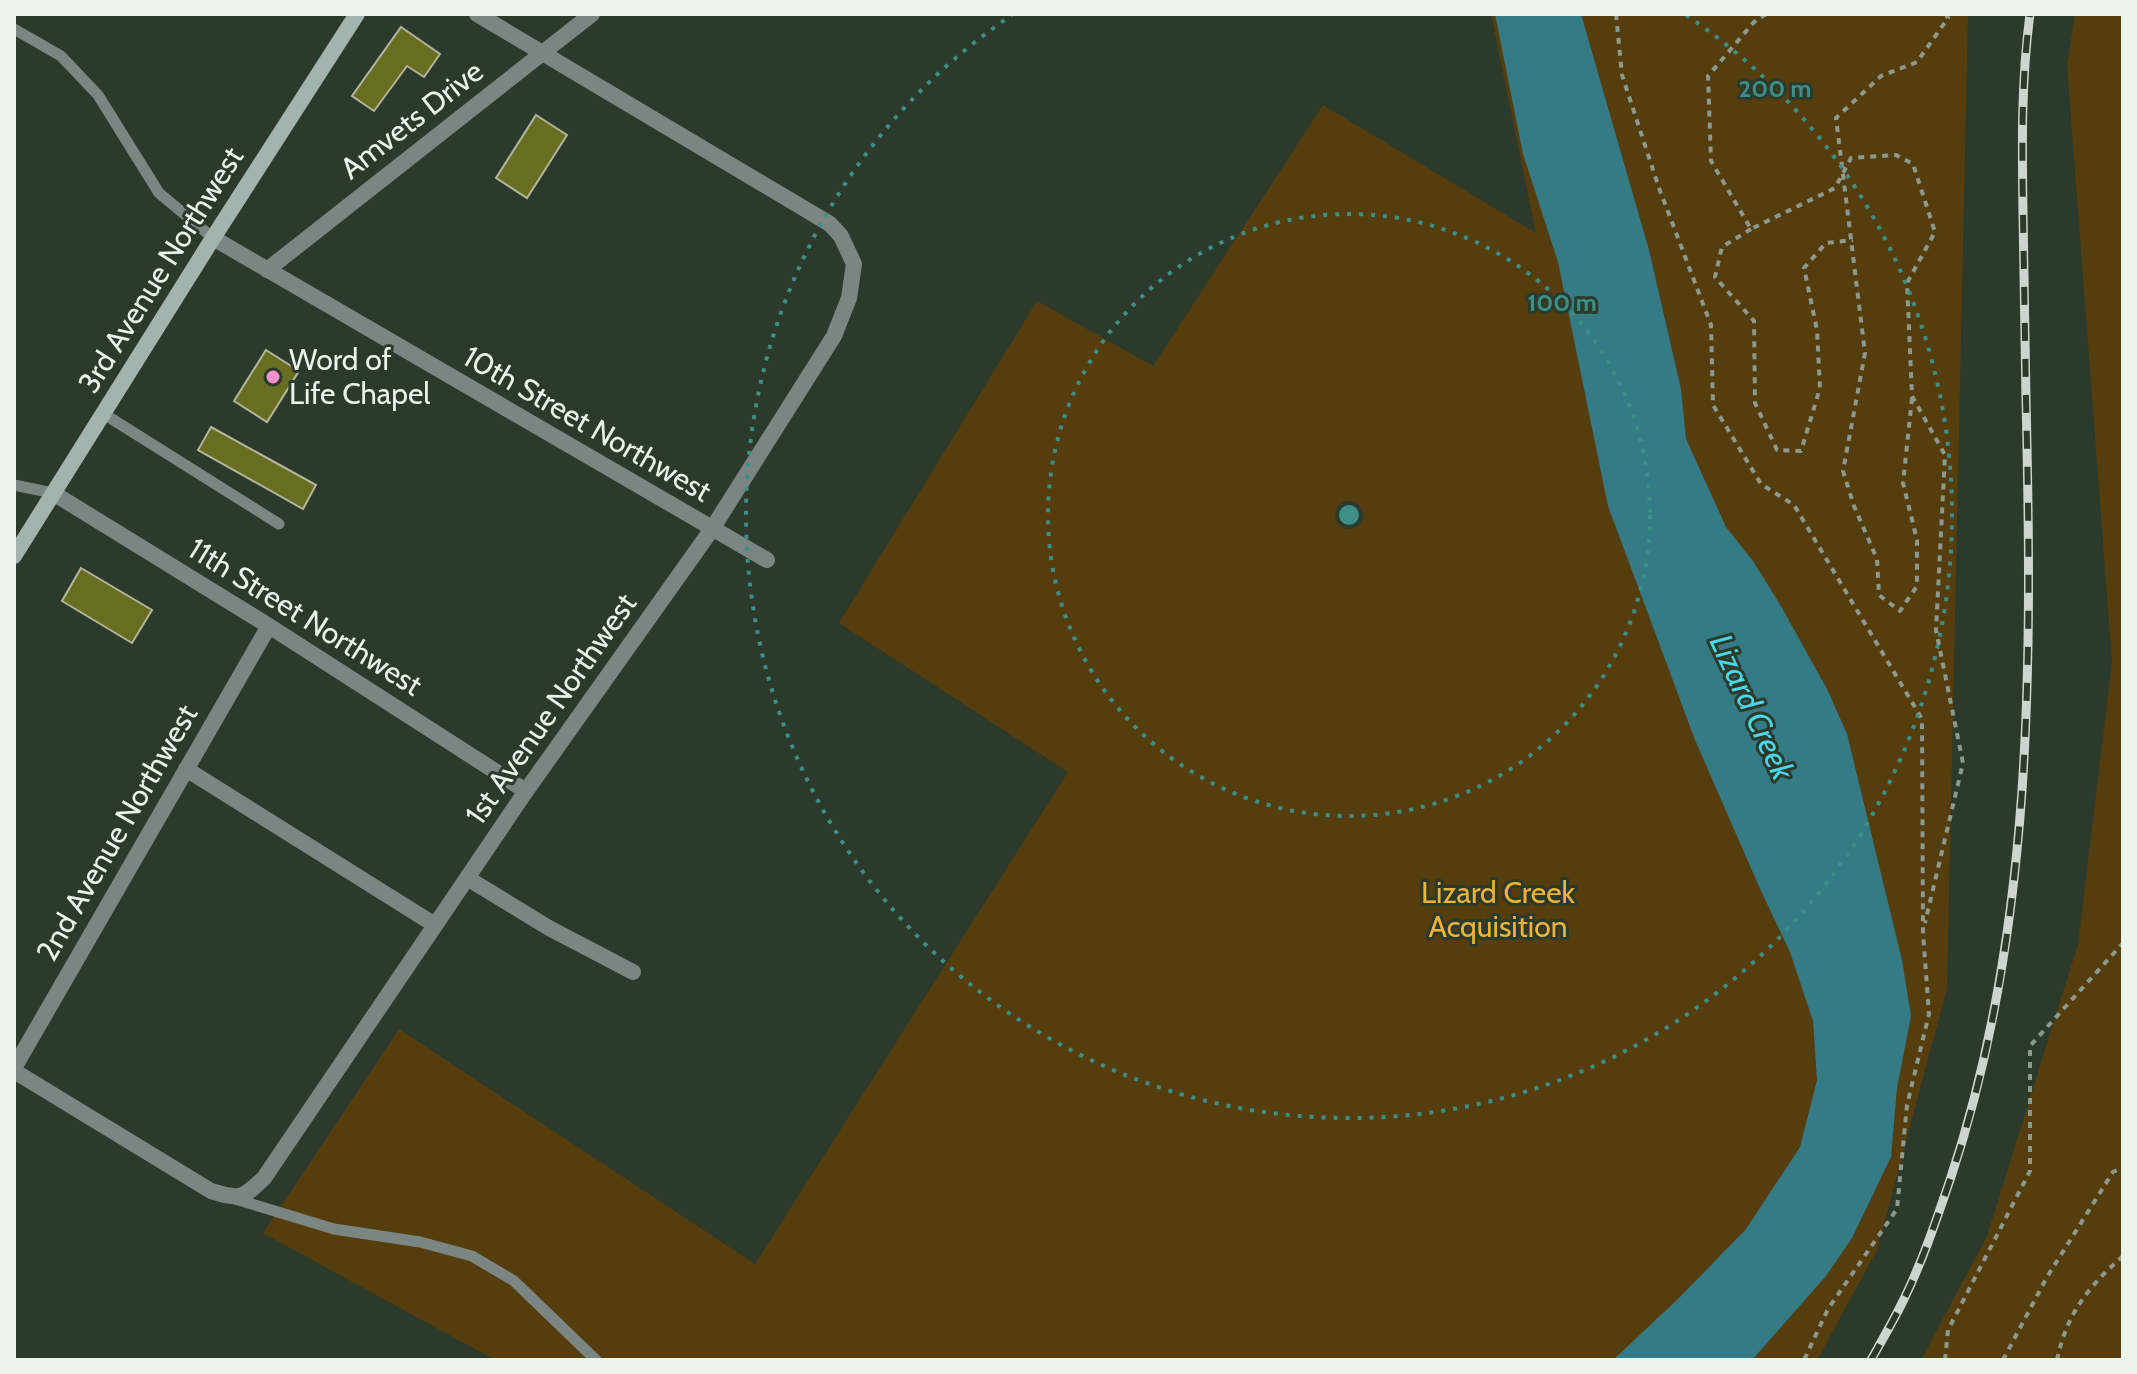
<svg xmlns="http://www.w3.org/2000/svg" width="2137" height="1374" font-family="Cabin,sans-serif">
<rect width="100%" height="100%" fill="#2c3a2b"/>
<path fill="#563d0e" d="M1491,14H1968L1947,988L1877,1250L1817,1360H495L263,1233L399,1029L755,1264L1068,772L839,623L1037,301L1153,366L1323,105L1536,233Z
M2075,14H2123V1360H1921L1987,1236L2078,944L2112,662L2067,65Z"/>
<path fill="#347b85" d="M1495,14H1581L1649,250L1681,389L1686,439L1726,527L1753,561L1781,606L1827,689L1847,734L1902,960L1911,1016L1897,1088L1891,1157L1852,1238L1826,1276L1752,1360H1613L1680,1297L1746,1229L1800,1147L1817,1080L1813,1021L1790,952L1761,891L1695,740L1608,506L1558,262L1523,154Z"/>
<path fill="#696d22" stroke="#b2b59d" stroke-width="2" d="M401,27L440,54L424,77L407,66L374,111L352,96Z
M536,115L567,135L527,198L496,178Z
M266,350L299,371L267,422L234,401Z
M211,427L316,485L303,509L198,450Z
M81,568L152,610L132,643L62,601Z"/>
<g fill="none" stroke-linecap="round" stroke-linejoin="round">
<path stroke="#8d998d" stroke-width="4" stroke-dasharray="6 6" stroke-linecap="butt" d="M1616,14L1622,75L1659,188L1711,325L1713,405L1761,484L1794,505L1922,719L1923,933L1929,1014L1907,1105L1897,1209L1828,1309L1804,1360
M1766,14L1754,22L1708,76L1711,161L1751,229L1835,188L1851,158L1896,155L1913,164L1935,232L1907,283L1912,396L1945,455L1936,630L1963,763L1925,923
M1751,229L1722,247L1715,277L1754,321L1755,403L1777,450L1801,451L1820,388L1817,330L1804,268L1826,243L1853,240
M1912,398L1903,483L1917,540V586L1900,611L1879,595L1877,559L1854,506L1843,471L1865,353L1836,118L1881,76L1917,62L1948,18L1946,14
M1945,1360L1948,1330L2030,1171V1046L2123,943
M2003,1360L2047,1277L2113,1172L2123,1167
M2057,1360C2067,1313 2088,1287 2123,1256"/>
<path stroke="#7b8683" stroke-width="11" d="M14,29L61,56L98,95L159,193L213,238
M104,414L279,524
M14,485L53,493
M235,1199L334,1229L420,1242L472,1256L514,1281L596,1360"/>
<path stroke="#7b8683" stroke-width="16" d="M213,238L767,560
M267,270L592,14
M53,493L269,626L526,791
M186,769L435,925
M467,878L549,928L633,972
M14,1068L269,626
M14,1071L211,1191C240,1200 242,1199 264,1178L526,791L712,529L834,336L849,298L854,264L841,236L830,224L477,14"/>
<path stroke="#a1b4ae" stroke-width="16" d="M14,556L213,238L357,14"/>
<g stroke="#cdd6cc" stroke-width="9">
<path id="rail" d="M1871,1360C1882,1340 1894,1320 1904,1299C1923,1260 1937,1218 1951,1177C2034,927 2032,660 2026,399C2025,337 2024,275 2023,213C2022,146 2021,81 2030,14"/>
</g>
<use href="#rail" stroke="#2c3a2b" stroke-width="6" stroke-dasharray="18" stroke-linecap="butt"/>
</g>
<g fill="none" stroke="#3b8f87" stroke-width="4" stroke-dasharray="4 8">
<circle cx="1349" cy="515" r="301"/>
<path d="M1686 15A603 603 0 1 1 1012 15"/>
</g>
<circle fill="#f790ce" stroke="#2c3a2b" stroke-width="3" cx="273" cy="377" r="8"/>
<g text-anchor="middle" stroke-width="6" stroke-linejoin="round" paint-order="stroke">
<g font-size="30" fill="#ebf4eb" stroke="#2c3a2b">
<text transform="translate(412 120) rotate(-38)" y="10">Amvets Drive</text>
<text transform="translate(161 270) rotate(-58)" y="10">3rd Avenue Northwest</text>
<text transform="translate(587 424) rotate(30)" y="10">10th Street Northwest</text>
<text transform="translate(305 617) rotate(32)" y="10">11th Street Northwest</text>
<text transform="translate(551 709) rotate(-55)" y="10">1st Avenue Northwest</text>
<text transform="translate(117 833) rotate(-60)" y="10">2nd Avenue Northwest</text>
</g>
<g font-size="30" fill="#ebf4eb" stroke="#2c3a2b" text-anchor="start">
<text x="289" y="370">Word of<tspan x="289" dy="34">Life Chapel</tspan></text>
</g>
<g font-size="30" fill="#f2b235" stroke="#2c3a2b">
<text x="1498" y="903">Lizard Creek<tspan x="1498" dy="34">Acquisition</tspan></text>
</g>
<g font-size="32" font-style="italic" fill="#4ad7ea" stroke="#2c3a2b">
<text transform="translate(1752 707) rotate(65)" y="11">Lizard Creek</text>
</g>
</g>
<circle cx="1349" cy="515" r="12" fill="#3b8f87" stroke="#2c3a2b" stroke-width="4"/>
<g font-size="24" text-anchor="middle" font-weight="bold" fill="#3b8f87" stroke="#2c3a2b" stroke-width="6" stroke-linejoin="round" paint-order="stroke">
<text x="1775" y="97">200 m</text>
<text x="1562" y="311">100 m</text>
</g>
<rect width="2137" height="1374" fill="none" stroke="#ebf4eb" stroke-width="32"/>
</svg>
